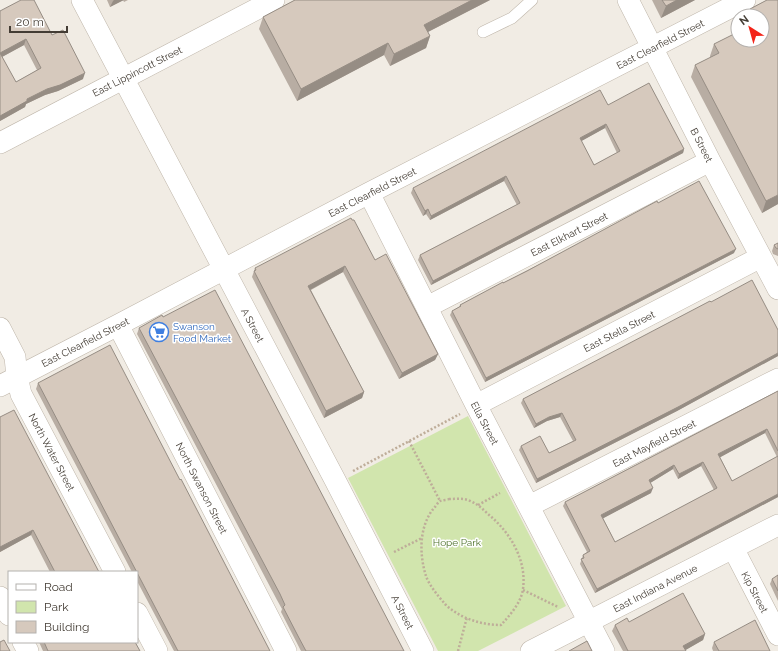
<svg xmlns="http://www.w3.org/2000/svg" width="778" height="651" font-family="Raleway,sans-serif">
<rect width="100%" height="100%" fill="#f1ece4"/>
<path fill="#d1e5ad" d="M468,416L566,606L478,651H438L348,478Z"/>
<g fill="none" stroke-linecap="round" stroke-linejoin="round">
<g stroke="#bfb6aa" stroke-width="12">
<path id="service" d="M483,32L512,18L532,0"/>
</g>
<g stroke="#bfb6aa" stroke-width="22">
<path id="minor" d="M82,0L335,480L423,651
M628,0L710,161L778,289
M0,143L274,0
M369,193L476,405L604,651
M427,307L710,161
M118,325L286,651
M0,328L15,357L17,377L21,394L115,572
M0,386L118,325L369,193L745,0
M476,405L761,257
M529,506L778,379
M733,548L778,635
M0,597L9,615
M137,613L157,651
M23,642L28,651
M531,651L778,525"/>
</g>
<path stroke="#bead99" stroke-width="2.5" stroke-dasharray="2 2" stroke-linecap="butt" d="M409,441L440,501
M353,471L460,414
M449,499C455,499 462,498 468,500C476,503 482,508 488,514C510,532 527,560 523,589C521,603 510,615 501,625C481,625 459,618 445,604C438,596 429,585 426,576C419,554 419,526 434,508C436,506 438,502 440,501C443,500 447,500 449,499Z
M478,505L500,493
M394,552L422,538
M523,590L558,607
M458,651L467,617"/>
<use href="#service" stroke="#fff" stroke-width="11"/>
<use href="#minor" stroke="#fff" stroke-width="21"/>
</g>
<path fill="#b8ada3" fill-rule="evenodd" d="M107,0H128L124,2L123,0L110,7Z
M295,0H490L428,32L430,36L426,48L390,66L384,55L297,101L259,29L263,17Z
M652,0H695L661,18Z
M767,0L778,204L762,213L691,77L695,65L710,58V56L714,44L762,40V16H748L750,9Z
M0,11L52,35L83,79L58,91L45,95L26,104L25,107L0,121ZM24,45L37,70L16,82L2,57Z
M608,105L684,149L683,153L431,285L418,260L420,255L517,205L504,181L430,220L426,214L423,216L411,193L413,188ZM605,128L617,153L594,165L581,141Z
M658,203L734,253L485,382L450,315L452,311L459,307L460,305Z
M778,243V256L773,254L772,251L774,245Z
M375,260L438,354L435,360L399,379L343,272L311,290L364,392L362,398L324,418L252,277L255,268Z
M711,302L778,330V356L677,411L536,483L519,450L521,446L549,453L573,441L560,417L547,421L534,428L521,403L523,399Z
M139,328L404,651H301L281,612L282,609L277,600L137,334Z
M38,383L270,651H174L137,581V572H132L36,389Z
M778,391V497L595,593L580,564L583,555L587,552L563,506L565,502ZM765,433L777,457L732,481L720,457ZM701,466L714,490L615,542L603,518L651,493L650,483L673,469L678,479Z
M0,417L99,572H50L31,535L0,552Z
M778,575V601L770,584L772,579Z
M629,622L705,634L703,640L685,650L686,651H623L612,631L615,625Z
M39,642H135L140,651H43Z
M714,642L770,651H713L712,648Z"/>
<path fill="#968d84" d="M114,0H124L110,7L113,1Z
M472,0H490L420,36L424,25Z
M677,0H695L661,18L666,6Z
M430,36L426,48L390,66L394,54Z
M26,39L24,45L0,58V53Z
M388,43L384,55L297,101L301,89Z
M85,73L83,79L58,91L45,95L26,104L25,107L0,121V116L27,99L47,89Z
M606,124L605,128L578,143L580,138Z
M684,149L683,153L431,285L433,281Z
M506,176L504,181L430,220L431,216Z
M778,195V204L762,213L766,201Z
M428,209L426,214L423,216L425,211Z
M736,249L734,253L485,382L486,378Z
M345,266L343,272L306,292L308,286Z
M778,353V356L677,411L536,483L537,479Z
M438,354L435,360L399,379L402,373Z
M364,392L362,398L324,418L326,411Z
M562,413L560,417L547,421L534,428L536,424L549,417Z
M767,429L765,433L717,459L718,454Z
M703,462L701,466L678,479L679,474Z
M674,465L673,469L647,485L649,480Z
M653,488L651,493L600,520L601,515Z
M778,494V497L595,593L597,589Z
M33,530L31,535L0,552V547Z
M705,634L703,640L684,651L683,646Z"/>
<path fill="#d6c9bd" stroke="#968d84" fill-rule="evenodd" d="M21,0H34L52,35L63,30L85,73L60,85L47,89L27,99V101L0,116V53L16,82L41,68L26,39L0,53V11Z
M295,0H472L424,25L430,36L394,54L388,43L301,89L263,17Z
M662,0H677L666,6Z
M767,0H778V195L766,201L695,65L719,53L714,44L738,32V40H762V16H754L750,9Z
M649,83L684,149L433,281L420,255L520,203L506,176L431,216L428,209L425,211L413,188L600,90L608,105ZM606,124L620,151L594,165L580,138Z
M699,181L736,249L486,378L452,311L461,306L460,305L503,282V283L527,271L657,201L658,203Z
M351,218L352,220H354L375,260L386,254L438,354L402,373L345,266L308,286L364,392L326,411L254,271L256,270L255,268Z
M778,243V249L776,248L774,245Z
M752,280L778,330V353L678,407L537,479L521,446L540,436L549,453L576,440L562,413L549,417L536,424L523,399L710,301L711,302Z
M215,290L404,651H306L298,636L283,607L285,605L280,594L139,328L162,315L163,317Z
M110,345L180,480L181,479L270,651H178L38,383Z
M778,391V451L767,429L718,454L732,481L778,456V494L597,589L581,559L584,558L583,555L590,551L565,502ZM703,462L717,488L615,542L601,515L653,488L649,480L674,465L679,474Z
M14,410L99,572H55L33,530L0,547V417Z
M778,575V591L772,579Z
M683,593L705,634L683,646L686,651H628L615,625L627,618L629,622Z
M755,620L770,651H719L714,642Z
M4,640L10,651H0V642Z
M587,641L592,651H569Z
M44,642H135L140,651H48Z"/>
<defs>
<g id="supermarket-ring" transform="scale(1)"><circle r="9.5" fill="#fff" stroke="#3f7fe0" stroke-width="1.5"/><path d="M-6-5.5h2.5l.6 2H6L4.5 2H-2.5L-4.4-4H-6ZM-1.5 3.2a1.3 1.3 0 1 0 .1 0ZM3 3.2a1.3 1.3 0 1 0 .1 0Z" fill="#3f7fe0"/></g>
</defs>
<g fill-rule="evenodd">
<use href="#supermarket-ring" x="159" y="332"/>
</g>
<g text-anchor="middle" stroke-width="3" stroke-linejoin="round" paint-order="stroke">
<g font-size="10" fill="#433c34" stroke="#fff">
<text transform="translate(660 44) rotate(-27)" y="4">East Clearfield Street</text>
<text transform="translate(137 71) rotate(-27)" y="4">East Lippincott Street</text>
<text transform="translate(702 145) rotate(63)" y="4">B Street</text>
<text transform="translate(372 192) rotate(-27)" y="4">East Clearfield Street</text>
<text transform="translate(569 234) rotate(-27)" y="4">East Elkhart Street</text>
<text transform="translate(253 325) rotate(62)" y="4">A Street</text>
<text transform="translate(619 331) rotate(-27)" y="4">East Stella Street</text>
<text transform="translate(85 342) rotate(-27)" y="4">East Clearfield Street</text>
<text transform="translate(485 423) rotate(62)" y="4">Ella Street</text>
<text transform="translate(654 443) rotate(-27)" y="4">East Mayfield Street</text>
<text transform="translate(52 452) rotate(62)" y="4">North Water Street</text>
<text transform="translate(202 488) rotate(63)" y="4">North Swanson Street</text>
<text transform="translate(655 588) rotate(-27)" y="4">East Indiana Avenue</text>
<text transform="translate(755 592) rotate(62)" y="4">Kip Street</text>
<text transform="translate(403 612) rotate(63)" y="4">A Street</text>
</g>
<g font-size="10" fill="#366cbe" stroke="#fff" text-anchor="start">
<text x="173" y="330">Swanson<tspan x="173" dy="12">Food Market</tspan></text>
</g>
<g font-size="10" fill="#4d722a" stroke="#fff">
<text x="457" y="546">Hope Park</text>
</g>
</g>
<rect x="8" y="571" width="130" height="72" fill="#ffffff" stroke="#b4b1ae"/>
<rect x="16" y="584" width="20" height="6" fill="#ffffff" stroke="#b4b1ae"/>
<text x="44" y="591" font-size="12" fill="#433c34">Road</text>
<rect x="16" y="601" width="20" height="12" fill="#d1e5ad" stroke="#b4b1ae"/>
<text x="44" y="611" font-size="12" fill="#433c34">Park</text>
<rect x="16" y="621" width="20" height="12" fill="#d6c9bd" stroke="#b4b1ae"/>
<text x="44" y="631" font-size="12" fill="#433c34">Building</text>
<g transform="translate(750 28) rotate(323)"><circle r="19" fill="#ffffff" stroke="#b4b1ae"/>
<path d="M0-3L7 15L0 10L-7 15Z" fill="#f32419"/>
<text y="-6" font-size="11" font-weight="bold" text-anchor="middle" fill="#433c34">N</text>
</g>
<path d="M10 26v6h57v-6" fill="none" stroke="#433c34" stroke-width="2"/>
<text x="16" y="26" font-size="12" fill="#433c34" stroke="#ffffff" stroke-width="3" paint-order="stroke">20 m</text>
</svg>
